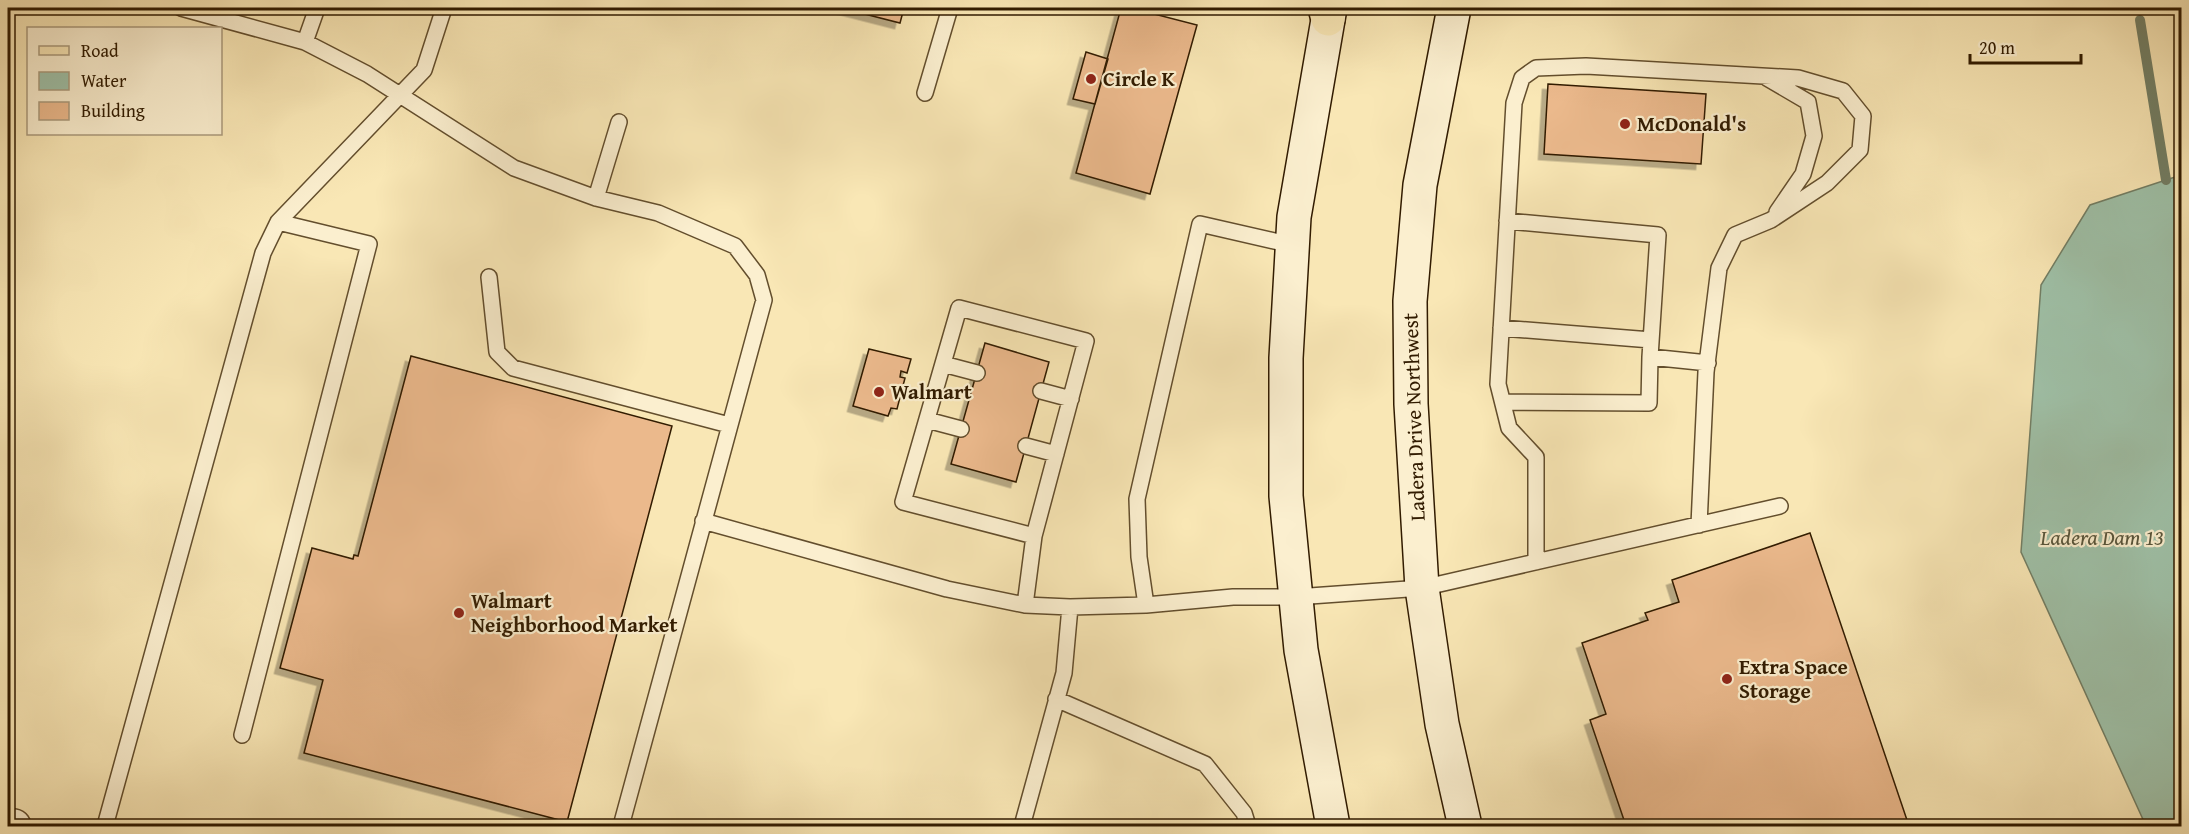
<svg xmlns="http://www.w3.org/2000/svg" width="2189" height="834" font-family="'Gentium Book Plus',serif">
<defs>
<filter id="shadow"><feDropShadow dx="-5.5" dy="5.5" stdDeviation="0" flood-color="#0004"/></filter>
</defs>
<rect width="100%" height="100%" fill="#f9e7b5"/>
<filter id="stains"><feTurbulence type="fractalNoise" baseFrequency=".00333" numOctaves="4"/><feColorMatrix values="0 0 0 0 .2 0 0 0 0 .09 0 0 0 0 .02 0 0 0 .5 -.17"/></filter>
<radialGradient id="worn" r=".72"><stop offset=".6" stop-color="#630" stop-opacity="0"/><stop offset="1" stop-color="#630" stop-opacity=".3"/></radialGradient>
<path fill="#9fc1a8" stroke="#737f65" stroke-width="1.5" d="M2181,175V826H2146L2021,552L2041,285L2090,205Z"/>
<g fill="none" stroke-linecap="round" stroke-linejoin="round">
<path stroke="#737f65" stroke-width="10" d="M2140,20L2166,180"/>
</g>
<path fill="#ebb98c" stroke="#311b00" stroke-width="1.5" filter="url(#shadow)" d="M841,8H904L900,23Z
M1121,8H1131L1197,25L1150,194L1076,173Z
M1086,52L1108,59L1095,104L1073,99Z
M1548,84L1706,94L1701,164L1544,154Z
M985,343L1049,362L1016,482L951,464Z
M869,349L911,359L907,373L901,371L900,377L905,378L897,409L891,408L888,416L853,406Z
M411,356L672,426L567,822L304,753L323,680L280,668L312,548L353,559L354,555L358,556Z
M1810,533L1909,826H1626L1590,720L1606,714L1582,643L1648,620L1645,613L1679,602L1672,580Z"/>
<g fill="none" stroke-linecap="round" stroke-linejoin="round">
<g stroke="#634e2d" stroke-width="18">
<path id="service" d="M181,8L305,42L367,74L514,168L596,198L658,213L735,246L757,275L764,300L621,826
M305,42L317,8
M1767,78L1808,102L1814,136L1803,174L1777,212
M925,93L950,8
M596,198L619,122
M1507,221L1658,235L1650,357L1708,363
M1292,245L1200,224L1137,499L1139,557L1146,605L1233,597H1296L1422,588L1780,506
M489,277L497,352L513,368L729,425
M1501,328L1651,340
M943,364L977,373
M1041,391L1071,399
M1503,402L1649,403L1650,357
M927,420L961,429
M1026,446L1056,454
M703,521L947,589L1025,605L1070,607L1146,605
M1536,562V457L1509,428L1498,384L1514,103L1522,78L1536,68L1586,66L1798,78L1843,91L1863,116L1860,150L1827,183L1771,220L1735,235L1719,268L1706,372L1699,525
M1025,605L1034,536L1086,341L959,308L903,502L1034,536
M1056,699L1205,764L1244,813L1248,826
M242,735L369,244L278,222
M105,826L263,253L278,222L424,70L444,8
M1022,826L1064,673L1070,607"/>
</g>
<g stroke="#634e2d" stroke-width="36">
<path id="tertiary" d="M8,825L14,826"/>
</g>
<g stroke="#311b00" stroke-width="36">
<path id="secondary" d="M1330,8L1294,217L1286,358V496L1301,650L1333,826
M1454,8L1420,185L1410,301L1411,404L1422,588L1442,724L1465,826"/>
</g>
<g stroke="#311b00" stroke-width="36">
<path id="primary" d="M1325,8L1328,19"/>
</g>
<use href="#service" stroke="#fbefcf" stroke-width="15"/>
<use href="#tertiary" stroke="#fbefcf" stroke-width="33"/>
<use href="#secondary" stroke="#fbefcf" stroke-width="33"/>
<use href="#primary" stroke="#f9e7b5" stroke-width="33"/>
</g>
<g fill="#8f2418" stroke="#fbefcf" stroke-width="2">
<circle cx="1091" cy="79" r="6"/>
<circle cx="1625" cy="124" r="6"/>
<circle cx="879" cy="392" r="6"/>
<circle cx="459" cy="613" r="6"/>
<circle cx="1727" cy="679" r="6"/>
</g>
<g text-anchor="middle" stroke-width="4.5" stroke-linejoin="round" paint-order="stroke">
<g font-size="21" font-weight="bold" fill="#311b00" stroke="#fbefcf" text-anchor="start">
<text x="1103" y="86">Circle K</text>
<text x="1637" y="131">McDonald's</text>
<text x="891" y="399">Walmart</text>
<text x="471" y="608">Walmart<tspan x="471" dy="24">Neighborhood Market</tspan></text>
<text x="1739" y="674">Extra Space<tspan x="1739" dy="24">Storage</tspan></text>
</g>
<g font-size="21" fill="#311b00" stroke="#fbefcf">
<text transform="translate(1414 417) rotate(-92)" y="7">Ladera Drive Northwest</text>
</g>
<g font-size="22" font-style="italic" fill="#58553b" stroke="#fbefcf">
<text x="2102" y="545">Ladera Dam 13</text>
</g>
</g>
<rect width="2189" height="834" fill="none" stroke="#f9e7b5" stroke-width="30"/>
<rect x="9" y="9" width="2171" height="816" fill="none" stroke="#311b00" stroke-width="3"/>
<rect x="15" y="15" width="2159" height="804" fill="none" stroke="#311b00" stroke-width="1.5"/>
<rect x="27" y="27" width="195" height="108" fill="#fbefcf" stroke="#aa9a7c" stroke-width="1.5"/>
<rect x="39" y="46" width="30" height="9" fill="#f9e7b5" stroke="#aa9a7c" stroke-width="1.5"/>
<text x="81" y="57" font-size="18" fill="#311b00">Road</text>
<rect x="39" y="72" width="30" height="18" fill="#9fc1a8" stroke="#aa9a7c" stroke-width="1.5"/>
<text x="81" y="87" font-size="18" fill="#311b00">Water</text>
<rect x="39" y="102" width="30" height="18" fill="#ebb98c" stroke="#aa9a7c" stroke-width="1.5"/>
<text x="81" y="117" font-size="18" fill="#311b00">Building</text>
<path d="M1970 54v9h111v-9" fill="none" stroke="#311b00" stroke-width="3"/>
<text x="1979" y="54" font-size="18" fill="#311b00" stroke="#fbefcf" stroke-width="4.5" paint-order="stroke">20 m</text>
<rect width="100%" height="100%" filter="url(#stains)"/>
<rect width="100%" height="100%" fill="url(#worn)"/>
</svg>
